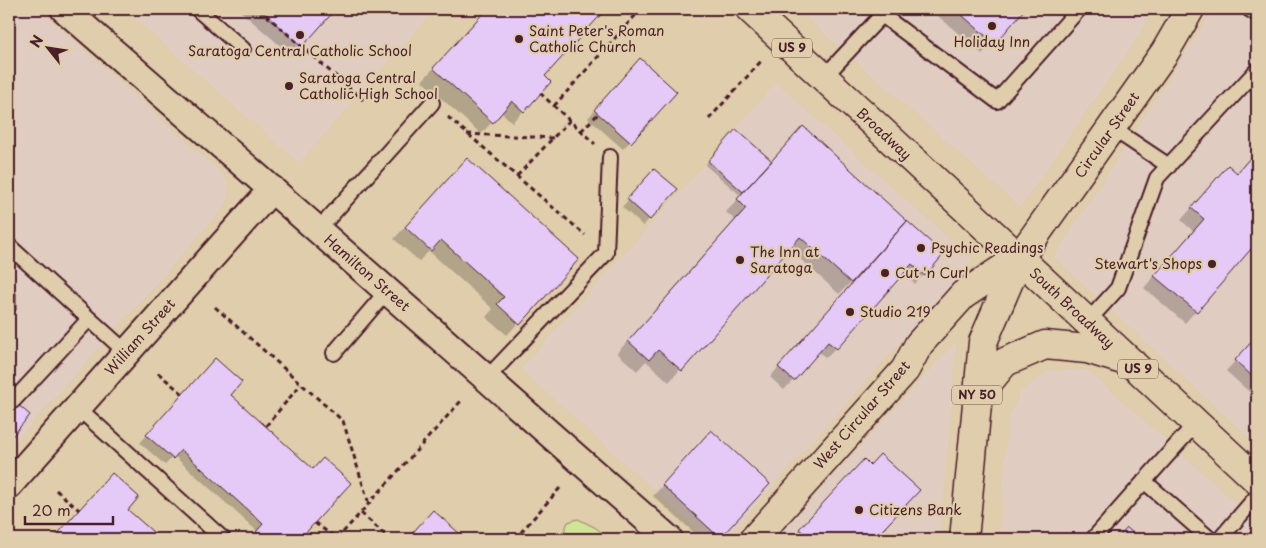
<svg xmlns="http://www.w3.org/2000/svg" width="1266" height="548" font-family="'Playpen Sans',sans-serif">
<rect width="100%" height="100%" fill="#dfcdab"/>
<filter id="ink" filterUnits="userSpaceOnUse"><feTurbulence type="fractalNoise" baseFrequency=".02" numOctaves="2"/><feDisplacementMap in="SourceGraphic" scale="10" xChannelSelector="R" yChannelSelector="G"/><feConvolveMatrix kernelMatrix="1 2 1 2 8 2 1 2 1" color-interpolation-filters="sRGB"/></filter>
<g filter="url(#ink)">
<path fill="#e1ccc2" d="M9,9H39L220,172L226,180L229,190L227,200L222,209L9,449Z
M124,9H435L299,163Z
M797,9H1154L1131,47L1020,207Z
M1214,9H1257V445L1054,257Z
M776,83L973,260L726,539H708L521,369L698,172Z
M957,341L940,539H775Z
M1050,370H1087L1257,521V539H999L1008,420L1021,391Z"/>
<path fill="#d2e498" stroke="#8e8262" d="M578,519L596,528L610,539H561L568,522Z"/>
<path fill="#0003" d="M238,9H334L292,56Z
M487,9H604L544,76L523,111L512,122L501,112L481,134L422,81Z
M930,9H1024L982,54Z
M633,67L675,92L623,149L588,118Z
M803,127L907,223L924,275L915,284L902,273L826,358L819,352L784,390L770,377L853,283L851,282L839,294L789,249L669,382L646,361L637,371L617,353L735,220L726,212L741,196L705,165L733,134L771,162Z
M1257,137V148L1252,144Z
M1257,149V240L1185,323L1144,288L1193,231L1181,220L1228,167L1236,174Z
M456,171L577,259L507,335L486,317L493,309L429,251L419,261L394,239Z
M648,177L649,219L643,226L622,207Z
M9,294H15V310L9,316L11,366L9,368Z
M1257,337V399L1226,371Z
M208,367L229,395L313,470L349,483L298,539H251L258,532L174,456L165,465L140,443Z
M702,442L768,484L718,539H701L653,496Z
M870,466L918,490L872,539H791L854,471Z
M105,482L126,510L159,539H54Z"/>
<path fill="#e5caf8" stroke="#4a1f2b" d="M259,9H336L302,47Z
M487,9H606L545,76L551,82L524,112L512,101L493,123L433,68Z
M955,9H1025L995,44Z
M640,58L677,92L631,143L594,110Z
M803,126L907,221L851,283L800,237L682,371L658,350L649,360L628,341L746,208L737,199Z
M736,129L772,161L743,192L708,161Z
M1257,150V242L1197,312L1154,276L1204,219L1191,208L1228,165L1237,173Z
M467,158L579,259L520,325L497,304L504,297L441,240L431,251L405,227Z
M654,169L678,189L650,220L627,199Z
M907,221L944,254L925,276L912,264L837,349L828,342L794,381L778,367Z
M9,293H16V310H10L12,367H9Z
M1257,336V381L1235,360Z
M215,358L242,382L231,395L313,469L323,458L351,483L300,539H264L256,532L263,524L181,450L173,459L146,435Z
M9,397L30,415L9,440Z
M711,430L770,484L720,538L662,485Z
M880,454L920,490L874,539H811L799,529L864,459L870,465Z
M112,473L139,497L128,510L161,539H53Z
M433,510L460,534L456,539H407Z
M1127,528L1140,539H1117Z"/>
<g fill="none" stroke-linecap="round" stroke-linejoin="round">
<g stroke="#4a1f2b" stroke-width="18">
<path id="service" d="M197,9L243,49
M1249,9L1257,14
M882,15L997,101L1079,9
M824,77L882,15L876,9
M1112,128L1169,166
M318,230L432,103
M9,246L126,352
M1087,322L1118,288L1157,178L1257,70
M334,353L387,291
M486,379L606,253L610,157
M13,401L89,319
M77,407L223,539
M1144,481L1210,539
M1093,539L1196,423
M1220,539L1257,496"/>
</g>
<g stroke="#4a1f2b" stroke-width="30">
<path id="minor" d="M64,9L260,179L669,539
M9,485L272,189"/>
</g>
<g stroke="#4a1f2b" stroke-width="31">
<path id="tertiary" d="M754,539L905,370L919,344L963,295L1019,258L1165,52L1190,9"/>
</g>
<g stroke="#4a1f2b" stroke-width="31">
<path id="primary" d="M1019,258L1257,480"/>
</g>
<g stroke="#4a1f2b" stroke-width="31">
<path id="trunk" d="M750,9L1019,258L983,342L964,539
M977,396L1005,362L1045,345L1087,349L1132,363"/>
</g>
<path stroke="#4a1f2b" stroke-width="3" stroke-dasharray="5 4" stroke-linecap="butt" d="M259,9L363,100
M540,93L595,144
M554,106L641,9
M448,117L585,235
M709,119L763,59
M581,131L598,114
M467,134L554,138
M517,176L570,120
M215,307L343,421L369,504
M158,373L183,394
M266,426L301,384
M56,490L79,510
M361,513L390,539
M315,523L337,539
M337,539L461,401
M515,539L560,488"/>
<use href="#service" stroke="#dfcdab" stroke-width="14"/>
<use href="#minor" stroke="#dfcdab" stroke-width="26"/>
<use href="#tertiary" stroke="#dfcdab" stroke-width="28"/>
<use href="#primary" stroke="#dfcdab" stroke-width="28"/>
<use href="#trunk" stroke="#dfcdab" stroke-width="28"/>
</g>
</g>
<g fill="#4a1f2b" stroke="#dfcdab" stroke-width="2">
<circle cx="992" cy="26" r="5"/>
<circle cx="300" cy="35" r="5"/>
<circle cx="519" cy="39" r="5"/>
<circle cx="289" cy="86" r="5"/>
<circle cx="921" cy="248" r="5"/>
<circle cx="740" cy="260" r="5"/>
<circle cx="1212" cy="264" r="5"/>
<circle cx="885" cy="273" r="5"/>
<circle cx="850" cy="312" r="5"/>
<circle cx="859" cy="510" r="5"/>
</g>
<g text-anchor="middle" stroke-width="4.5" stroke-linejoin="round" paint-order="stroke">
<g fill="#dfcdab" stroke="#775351" stroke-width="1">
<rect x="772" y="38.5" width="40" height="19" rx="4"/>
<rect x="1118" y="359.5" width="40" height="19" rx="4"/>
<rect x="952" y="385.5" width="50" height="19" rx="4"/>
</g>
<g font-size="12" font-weight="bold" fill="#4a1f2b">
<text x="792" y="52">US 9</text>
<text x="1138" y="373">US 9</text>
<text x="977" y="399">NY 50</text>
</g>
<g font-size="14" fill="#4a1f2b" stroke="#dfcdab" text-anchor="start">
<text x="529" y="36">Saint Peter's Roman<tspan x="529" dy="16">Catholic Church</tspan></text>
<text x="992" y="47" text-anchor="middle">Holiday Inn</text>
<text x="300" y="56" text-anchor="middle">Saratoga Central Catholic School</text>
<text x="299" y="83">Saratoga Central<tspan x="299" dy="16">Catholic High School</tspan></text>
<text x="931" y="253">Psychic Readings</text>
<text x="750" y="257">The Inn at<tspan x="750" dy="16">Saratoga</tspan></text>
<text x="1202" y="269" text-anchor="end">Stewart's Shops</text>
<text x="895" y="278">Cut 'n Curl</text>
<text x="860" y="317">Studio 219</text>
<text x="869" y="515">Citizens Bank</text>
</g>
<g font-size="14" fill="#4a1f2b" stroke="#dfcdab">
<text transform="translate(884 134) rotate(43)" y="5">Broadway</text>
<text transform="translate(1107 135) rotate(-55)" y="5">Circular Street</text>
<text transform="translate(367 273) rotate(41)" y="5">Hamilton Street</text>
<text transform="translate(1072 308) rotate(43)" y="5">South Broadway</text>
<text transform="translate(140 337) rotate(-48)" y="5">William Street</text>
<text transform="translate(862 415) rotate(-49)" y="5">West Circular Street</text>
</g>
</g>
<rect width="1266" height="548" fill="none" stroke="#dfcdab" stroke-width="30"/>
<rect x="15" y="15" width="1236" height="518" fill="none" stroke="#4a1f2b" stroke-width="2" filter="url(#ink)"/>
<g transform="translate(48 48) rotate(300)" stroke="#dfcdab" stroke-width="4" paint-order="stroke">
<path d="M0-4L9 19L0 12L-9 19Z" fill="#4a1f2b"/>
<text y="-8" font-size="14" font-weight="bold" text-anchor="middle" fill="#4a1f2b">N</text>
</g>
<path d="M25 516v8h88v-8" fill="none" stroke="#4a1f2b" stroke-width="2.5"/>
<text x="32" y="516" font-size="15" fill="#4a1f2b" stroke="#dfcdab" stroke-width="4" paint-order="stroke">20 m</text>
</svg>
